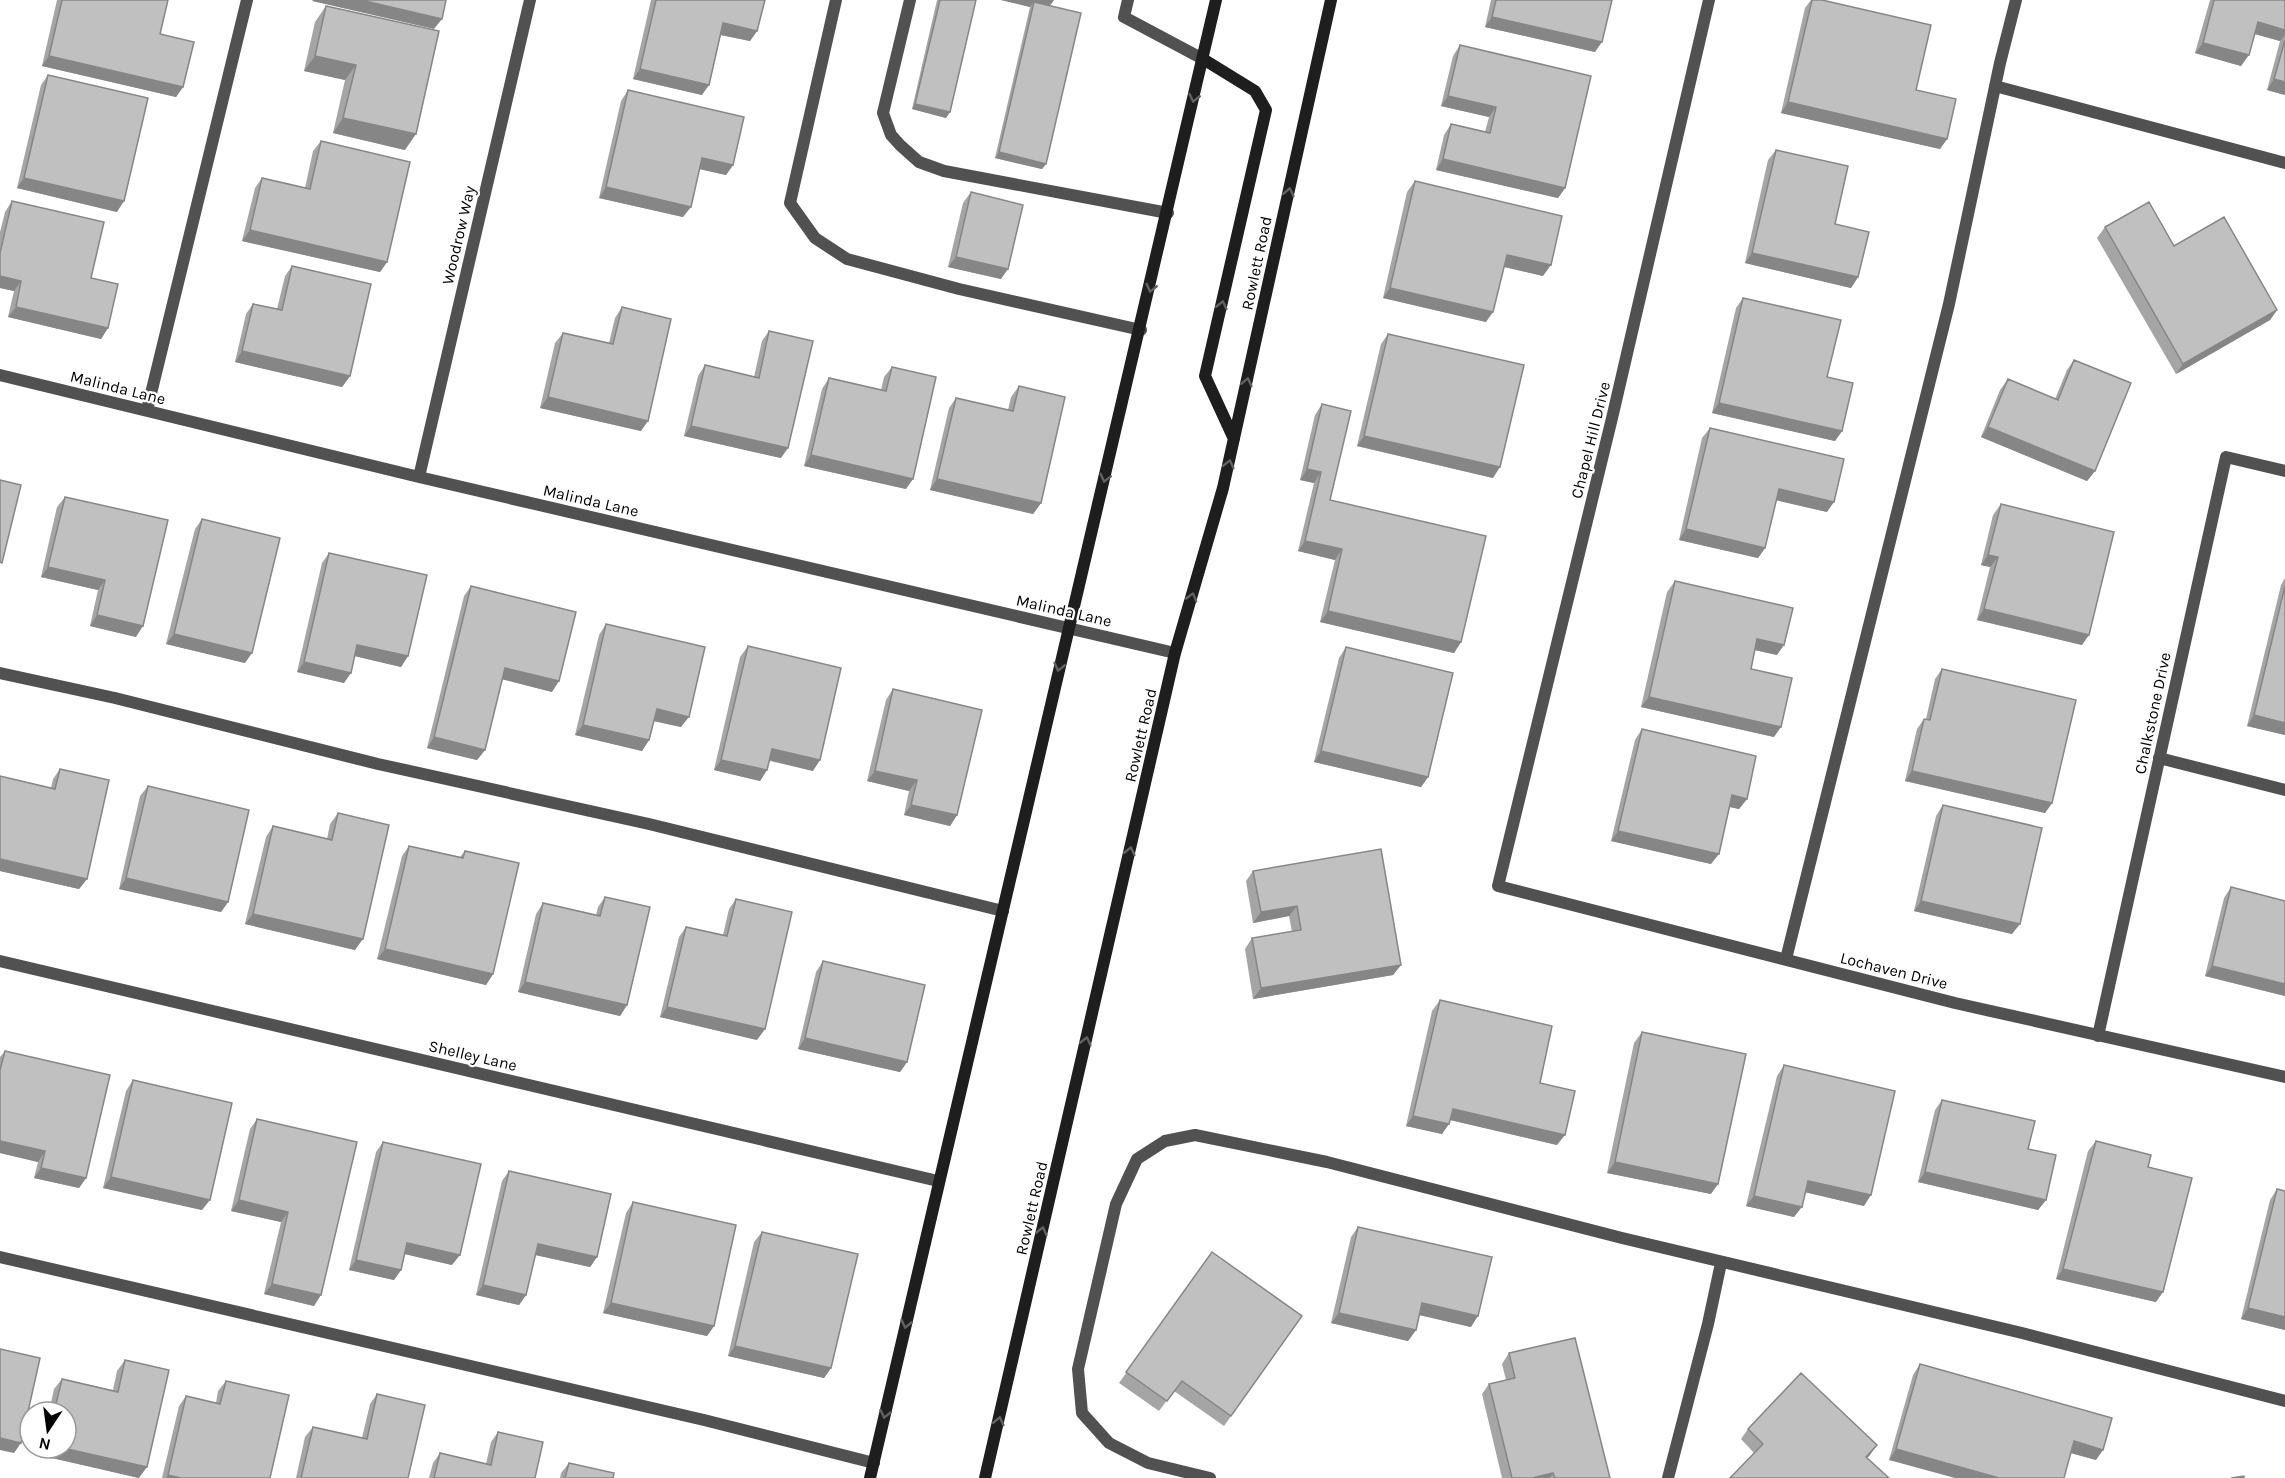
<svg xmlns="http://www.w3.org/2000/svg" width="2285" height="1478" font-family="Karla,sans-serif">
<rect width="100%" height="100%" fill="#fff"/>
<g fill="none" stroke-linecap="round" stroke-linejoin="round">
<path stroke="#515151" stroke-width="12" d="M836,0L790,203L815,238L847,259L959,289L1141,330
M910,0L883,113L891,135L900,145L919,162L944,171L1168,213
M1128,0L1124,17L1203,59
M1995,86L2285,163
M147,410L247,0
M0,673L115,698L378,764L649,824L1003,911
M2159,758L2285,790
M1786,959L1949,304L2000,63L2016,0
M0,1257L704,1420L874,1463
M1210,1478L1148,1463L1109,1443L1082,1413L1078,1369L1116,1204L1137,1159L1165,1141L1195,1135L1327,1162L1622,1238L2022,1333L2285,1401
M1668,1478L1708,1324L1721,1263"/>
<path stroke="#515151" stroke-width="12" d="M1709,0L1613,414L1498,886L1955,1003L2285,1077
M0,375L419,477L1175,653
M419,477L530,0
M0,961L938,1181
M2098,1036L2226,457L2285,471"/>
<path stroke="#1e1e1e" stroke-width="12" d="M1203,59L1255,91L1266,110L1205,376L1234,439
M870,1478C982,985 1104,493 1216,0
M985,1478L1175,653L1223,488L1331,0"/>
</g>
<path fill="#a5a5a5" d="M57,0H168L160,34L183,87L176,97L42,66Z
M651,0H765L757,31L750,41L721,35L702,95L633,79Z
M937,0H976L950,112L946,118L912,109Z
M1001,0H1054L1050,5L1046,164L1042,169L995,158L1030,7Z
M1491,0H1612L1595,52L1485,27Z
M1811,0H1822L1916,90L1947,139L1940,149L1781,113L1805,8Z
M2210,0H2285V95L2267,90L2280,41L2255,34L2241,66L2195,53Z
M326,6L405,150L333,133L345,80L304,71L315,22Z
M1460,45L1565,188L1558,198L1436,170L1444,135L1451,124L1485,132L1489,117L1441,106L1453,56Z
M48,75L117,212L17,188L41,85Z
M628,90L733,165L726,175L699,169L683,217L599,198L621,101Z
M321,141L387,262L380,272L242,241L255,188L262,178L305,188L313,151Z
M1776,150L1835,224L1858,277L1851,288L1745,263L1768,160Z
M1415,181L1543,276L1504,267L1486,322L1383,298L1407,192Z
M971,192L1001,279L948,267L963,203Z
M12,201L108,328L101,339L8,317L14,291L0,288V232L5,212Z
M2105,227L2174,246L2277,310L2270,320L2176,374L2097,238Z
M292,266L350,376L342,387L235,362L246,314L253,304L277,309L285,276Z
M1743,298L1827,377L1842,431L1835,441L1712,413L1736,308Z
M622,307L641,431L540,408L555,343L563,333L609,343L615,318Z
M769,331L781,458L684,436L698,376L705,365L754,377L762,341Z
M1388,334L1493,478L1357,446L1381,344Z
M2074,360L2095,471L2087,481L1981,437L2000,390L2008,379L2055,399L2067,370Z
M892,367L906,489L804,466L822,389L829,378L881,390L884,377Z
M1019,386L1041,503L1033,514L930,490L949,408L956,398L1008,410L1011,397Z
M1322,404L1330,500L1461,642L1454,653L1320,622L1335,560L1298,551L1314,483L1300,480L1315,415Z
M1710,428L1827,512L1776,500L1765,548L1758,558L1679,540L1702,438Z
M65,497L136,637L90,626L98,590L41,577L57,507Z
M2001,504L2082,645L1977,620L1990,567L1981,565L1993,515Z
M202,519L245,663L166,644L195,529Z
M329,553L408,656L401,667L355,656L344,683L297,672L322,563Z
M2285,578V735L2247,726L2281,585Z
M1675,581L1777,655L1755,650L1751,669L1774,737L1641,707L1667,592Z
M471,586L552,692L502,679L485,750L477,760L427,748L464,596Z
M606,624L681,727L654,721L649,740L642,751L575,735L599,635Z
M748,646L813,771L770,761L767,770L760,781L714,770L740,657Z
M1346,647L1428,777L1421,787L1314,762L1339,658Z
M1942,669L2052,803L2045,813L1905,781L1917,729L1924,719H1926L1935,679Z
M893,689L957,815L950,826L904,815L909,791L867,781L886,700Z
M1642,729L1747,799L1739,809L1730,807L1711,864L1611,841L1635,740Z
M60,769L87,879L79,889L0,871V776L51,788L53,779Z
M148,786L228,902L221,912L119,889L140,796Z
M1943,805L2012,934L1914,911L1936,816Z
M338,813L355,950L245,924L266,837L273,826L327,839L330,824Z
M409,846L460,857L465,851L493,974L486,985L377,959L402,856Z
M1253,871L1401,965L1393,975L1253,999L1245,949L1252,938L1292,932L1289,916L1253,923L1246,881Z
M2231,887L2285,901V996L2205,976L2224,898Z
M605,897L627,1005L620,1016L518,992L536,914L543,903L596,915L598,907Z
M736,899L757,1040L660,1017L679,937L686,927L723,935L729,909Z
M823,961L907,1062L900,1072L798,1049L816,972Z
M1440,1000L1540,1083L1557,1145L1450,1120L1442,1134L1406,1126L1432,1011Z
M1642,1032L1711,1194L1607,1173L1634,1043Z
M5,1051L86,1178L79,1188L34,1178L38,1162L0,1153V1057Z
M1784,1065L1864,1206L1805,1192L1794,1217L1746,1206L1777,1076Z
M133,1080L202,1210L103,1188L126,1091Z
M1942,1100L2028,1149L2046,1200L2038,1210L1918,1182L1935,1110Z
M257,1119L357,1142L314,1306L264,1294L281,1222L231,1211L250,1129Z
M2096,1141L2148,1167L2156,1302L2056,1279L2088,1151Z
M383,1142L452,1265L405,1254L401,1270L394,1280L349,1270L376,1152Z
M509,1171L597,1257L590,1267L535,1255L526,1295L519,1305L476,1295L502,1181Z
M2277,1189L2285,1191V1330L2241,1319L2270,1200Z
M633,1202L714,1326L707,1336L603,1313L626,1213Z
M1358,1227L1471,1327L1419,1315L1416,1330L1408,1341L1331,1323L1351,1237Z
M762,1232L831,1368L824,1378L728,1356L754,1242Z
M1212,1252L1302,1316L1224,1426L1174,1391L1159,1411L1119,1383Z
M1509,1353L1610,1478H1502L1482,1394L1489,1384L1506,1380L1502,1364Z
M125,1360L139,1478L39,1455L41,1448H66V1412H49L54,1389L62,1379L113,1390L117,1371Z
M1920,1364L2096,1460L2071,1453L1889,1460L1913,1375Z
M226,1381L270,1478H162L179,1406L186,1396L216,1403L218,1391Z
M377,1394L408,1478H296L305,1437L313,1427L362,1438L370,1404Z
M1748,1429L1870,1455L1867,1458L1754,1453L1741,1439Z
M498,1432L535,1478H429L433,1463L440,1453L486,1464L491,1442Z
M569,1463L613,1478H560L561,1473Z"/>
<path fill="#868686" d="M313,0H361L442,19L434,29L312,1Z
M1001,0H1054L1046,11L1034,2L1030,7Z
M1492,17L1602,42L1595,52L1485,27Z
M2258,22L2285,30V35L2280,41L2251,33Z
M723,23L757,31L750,41L716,34Z
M2203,43L2249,55L2241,66L2195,53Z
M49,56L183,87L176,97L42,66Z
M315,56L356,65L345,80L304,71Z
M640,69L709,85L702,95L633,79Z
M2274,79L2285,82V95L2267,90Z
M1448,96L1496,107L1489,117L1441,106Z
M1788,102L1947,139L1940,149L1781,113Z
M915,104L950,112L946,118L912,109Z
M343,118L416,134L405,150L333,133Z
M999,152L1046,164L1042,169L995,158Z
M702,158L733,165L726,175L695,168Z
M1443,159L1565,188L1558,198L1436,170Z
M24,178L124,201L117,212L17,188Z
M606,187L691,207L683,217L599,198Z
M250,230L387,262L380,272L242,241Z
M1752,253L1858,277L1851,288L1745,263Z
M1507,255L1551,265L1543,276L1500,266Z
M956,257L1008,269L1001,279L948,267Z
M0,276L21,281L14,291L0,288Z
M1390,288L1493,312L1486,322L1383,298Z
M16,307L108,328L101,339L8,317Z
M2277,310L2270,320L2176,374L2183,364Z
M242,351L350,376L342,387L235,362Z
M548,397L648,421L641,431L540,408Z
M1719,403L1842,431L1835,441L1712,413Z
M691,426L788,448L781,458L684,436Z
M1988,427L2095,471L2087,481L1981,437Z
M1364,436L1500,467L1493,478L1357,446Z
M811,455L913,479L906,489L804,466Z
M1307,469L1321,472L1314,483L1300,480Z
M937,479L1041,503L1033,514L930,490Z
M1779,489L1834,502L1827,512L1771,499Z
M1686,529L1765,548L1758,558L1679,540Z
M1305,541L1342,549L1335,560L1298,551Z
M1988,555L1998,557L1990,567L1981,565Z
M48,567L105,580L98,590L41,577Z
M1984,609L2089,635L2082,645L1977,620Z
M1328,611L1461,642L1454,653L1320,622Z
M97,615L143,626L136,637L90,626Z
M174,634L252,653L245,663L166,644Z
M1757,639L1784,645L1777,655L1750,649Z
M357,645L408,656L401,667L350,655Z
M304,662L351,673L344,683L297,672Z
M505,668L559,681L552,692L497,678Z
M1649,697L1781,727L1774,737L1641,707Z
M657,709L689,717L681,727L649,720Z
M2254,715L2285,723V735L2247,726Z
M583,725L649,740L642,751L575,735Z
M434,737L485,750L477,760L427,748Z
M772,749L820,760L813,771L765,759Z
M1321,751L1428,777L1421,787L1314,762Z
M721,760L767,770L760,781L714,770Z
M875,771L917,780L909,791L867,781Z
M1912,771L2052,803L2045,813L1905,781Z
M1732,795L1747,799L1739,809L1725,806Z
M911,805L957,815L950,826L904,815Z
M1618,831L1719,854L1711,864L1611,841Z
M0,859L87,879L79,889L0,871Z
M126,878L228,902L221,912L119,889Z
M1921,901L2020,924L2012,934L1914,911Z
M1297,906L1289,916L1253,923L1261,912Z
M253,914L363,939L355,950L245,924Z
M385,949L493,974L486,985L377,959Z
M1401,965L1393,975L1253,999L1261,988Z
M2212,966L2285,984V996L2205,976Z
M525,982L627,1005L620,1016L518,992Z
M667,1007L765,1029L757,1040L660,1017Z
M805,1038L907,1062L900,1072L798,1049Z
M1453,1109L1565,1135L1557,1145L1446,1119Z
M1413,1116L1449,1124L1442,1134L1406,1126Z
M0,1141L45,1151L38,1162L0,1153Z
M1615,1162L1718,1184L1711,1194L1607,1173Z
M41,1168L86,1178L79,1188L34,1178Z
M1925,1172L2046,1200L2038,1210L1918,1182Z
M111,1177L210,1200L202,1210L103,1188Z
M1808,1181L1871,1195L1864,1206L1800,1191Z
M1754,1196L1802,1207L1794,1217L1746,1206Z
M239,1200L288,1212L281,1222L231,1211Z
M407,1243L460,1255L452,1265L400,1253Z
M538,1244L597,1257L590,1267L531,1254Z
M356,1260L401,1270L394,1280L349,1270Z
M2063,1269L2163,1292L2156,1302L2056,1279Z
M272,1284L321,1295L314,1306L264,1294Z
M483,1285L526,1295L519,1305L476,1295Z
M611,1303L714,1326L707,1336L603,1313Z
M1422,1303L1478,1316L1471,1327L1415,1314Z
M2248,1308L2285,1317V1330L2241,1319Z
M1339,1313L1416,1330L1408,1341L1331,1323Z
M735,1346L831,1368L824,1378L728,1356Z
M0,1438L21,1443L14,1453L0,1450Z
M2074,1441L2103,1450L2096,1460L2067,1452Z
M1877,1445L1870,1455L1858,1467L1866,1457Z
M44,1448H63L147,1467L139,1478L39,1455Z
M1896,1449L1999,1478H1955L1889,1460Z
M1553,1473L1550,1478H1532Z
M168,1475L181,1478H166Z"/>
<path fill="#c0c0c0" stroke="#868686" stroke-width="1.5" d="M62,0H168L160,34L194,42L183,87L49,56Z
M361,0H446L442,19Z
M656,0H765L757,31L723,23L709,85L640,69Z
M940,0H976L950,112L915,104Z
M1496,0H1612L1602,42L1492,17Z
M1812,0H1822L1931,25L1916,90L1956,99L1947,139L1788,102Z
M2214,0H2285V30L2258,22L2249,55L2203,43Z
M1034,2L1081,13L1046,164L999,152Z
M326,6L439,31L416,134L343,118L356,65L315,56Z
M2285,40V82L2274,79Z
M1460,45L1591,76L1565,188L1443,159L1451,124L1490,133L1496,107L1448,96Z
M48,75L148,98L124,201L24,178Z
M628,90L744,117L733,165L702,158L691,207L606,187Z
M321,141L410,162L387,262L250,230L262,178L310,189Z
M1776,150L1848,166L1835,224L1869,232L1858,277L1752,253Z
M1415,181L1562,216L1551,265L1507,255L1493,312L1390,288Z
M971,192L1023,205L1008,269L956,257Z
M12,201L104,222L91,278L118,284L108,328L16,307L21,281L0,276V253Z
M2149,202L2174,246L2224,217L2277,310L2183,364L2105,227Z
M292,266L371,284L350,376L242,351L253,304L282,310Z
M1743,298L1841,320L1827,377L1853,383L1842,431L1719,403Z
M622,307L671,319L648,421L548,397L563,333L613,344Z
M769,331L813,341L788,448L691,426L705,365L759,378Z
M1388,334L1524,365L1500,467L1364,436Z
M2074,360L2131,383L2095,471L1988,427L2008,379L2058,400Z
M892,367L936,377L913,479L811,455L829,378L886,391Z
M1019,386L1065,397L1041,503L937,479L956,398L1013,411Z
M1322,404L1351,411L1330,500L1486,536L1461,642L1328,611L1342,549L1305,541L1321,472L1307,469Z
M1710,428L1844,459L1834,502L1779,489L1765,548L1686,529Z
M0,480L21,485L2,563L0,562Z
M65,497L168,520L143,626L97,615L105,580L48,567Z
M2001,504L2114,532L2089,635L1984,609L1998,557L1988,555Z
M202,519L280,538L252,653L174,634Z
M329,553L427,575L408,656L357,645L351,673L304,662Z
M1675,581L1793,608L1784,645L1757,639L1751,669L1792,678L1781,727L1649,697Z
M471,586L576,612L559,681L505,668L485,750L434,737Z
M2285,586V723L2254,715Z
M606,624L705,647L689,717L657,709L649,740L583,725Z
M748,646L841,668L820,760L772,749L767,770L721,760Z
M1346,647L1453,673L1428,777L1321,751Z
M1942,669L2076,700L2052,803L1912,771L1924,719L1930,720Z
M893,689L982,710L957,815L911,805L917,780L875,771Z
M1642,729L1756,756L1747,799L1732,795L1719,854L1618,831Z
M60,769L109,780L87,879L0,859V776L55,789Z
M148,786L249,810L228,902L126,878Z
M1943,805L2042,828L2020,924L1921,901Z
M338,813L389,825L363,939L253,914L273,826L332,840Z
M409,846L463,858L465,851L519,863L493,974L385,949Z
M1381,849L1401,965L1261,988L1252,938L1301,930L1297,906L1261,912L1253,871Z
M2231,887L2285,901V984L2212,966Z
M605,897L650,907L627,1005L525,982L543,903L600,916Z
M736,899L792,912L765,1029L667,1007L686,927L727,936Z
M823,961L925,985L907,1062L805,1038Z
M1440,1000L1552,1026L1540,1083L1575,1091L1565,1135L1453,1109L1449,1124L1413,1116Z
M1642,1032L1746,1054L1718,1184L1615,1162Z
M5,1051L110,1075L86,1178L41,1168L45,1151L0,1141V1070Z
M1784,1065L1895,1091L1871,1195L1808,1181L1802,1207L1754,1196Z
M133,1080L232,1103L210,1200L111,1177Z
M1942,1100L2035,1121L2028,1149L2056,1155L2046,1200L1925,1172Z
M257,1119L357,1142L321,1295L272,1284L288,1212L239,1200Z
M2096,1141L2151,1155L2148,1167L2192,1178L2163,1292L2063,1269Z
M383,1142L481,1164L460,1255L407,1243L401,1270L356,1260Z
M509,1171L611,1194L597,1257L538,1244L526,1295L483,1285Z
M2277,1189L2285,1191V1317L2248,1308Z
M633,1202L736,1225L714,1326L611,1303Z
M1358,1227L1492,1257L1478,1316L1422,1303L1416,1330L1339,1313Z
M762,1232L858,1254L831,1368L735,1346Z
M1212,1252L1302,1316L1231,1416L1182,1381L1167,1401L1126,1372Z
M1575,1338L1610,1478H1555L1553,1473L1532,1478H1512L1489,1384L1515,1378L1509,1353Z
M0,1349L40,1358L21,1443L0,1438Z
M125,1360L169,1370L147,1467L63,1448H66V1412H54L62,1379L118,1392Z
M1920,1364L2112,1418L2103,1450L2074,1441L2064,1478H1999L1896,1449Z
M1801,1373L1877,1445L1866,1457L1889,1478H1730L1763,1444L1748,1429Z
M226,1381L289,1395L270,1478H181L168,1475L186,1396L220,1404Z
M377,1394L425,1405L408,1478H301L313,1427L367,1439Z
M498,1432L543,1442L535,1478H434L440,1453L491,1465Z
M569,1463L614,1473L613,1478H565Z
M2244,1476V1478H2231Z"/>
<defs><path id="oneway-chevron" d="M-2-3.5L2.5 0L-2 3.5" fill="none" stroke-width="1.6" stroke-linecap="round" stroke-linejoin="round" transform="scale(1.5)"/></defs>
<g stroke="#626262">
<use href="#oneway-chevron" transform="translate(1194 98) rotate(103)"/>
<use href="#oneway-chevron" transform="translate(1289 192) rotate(-78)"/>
<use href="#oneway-chevron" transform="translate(1151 288) rotate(103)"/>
<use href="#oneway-chevron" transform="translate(1222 305) rotate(-77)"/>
<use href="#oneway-chevron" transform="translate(1247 382) rotate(-78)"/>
<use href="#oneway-chevron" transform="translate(1229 464) rotate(-77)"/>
<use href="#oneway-chevron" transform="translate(1105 478) rotate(104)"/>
<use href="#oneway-chevron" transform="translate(1192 597) rotate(-74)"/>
<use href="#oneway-chevron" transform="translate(1059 667) rotate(103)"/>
<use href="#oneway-chevron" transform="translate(1130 851) rotate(-77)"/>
<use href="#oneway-chevron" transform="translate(1086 1041) rotate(-77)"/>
<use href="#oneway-chevron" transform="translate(1042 1231) rotate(-77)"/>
<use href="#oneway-chevron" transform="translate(906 1324) rotate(103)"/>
<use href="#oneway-chevron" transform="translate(885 1414) rotate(103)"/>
<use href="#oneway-chevron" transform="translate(999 1421) rotate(-77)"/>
</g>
<g text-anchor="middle" stroke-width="4.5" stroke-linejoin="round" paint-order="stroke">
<g font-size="16" fill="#000" stroke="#fff">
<text transform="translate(458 235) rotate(-77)" y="6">Woodrow Way</text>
<text transform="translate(1256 263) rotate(-78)" y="6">Rowlett Road</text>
<text transform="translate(118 387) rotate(14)" y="6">Malinda Lane</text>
<text transform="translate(1590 440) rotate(-76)" y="6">Chapel Hill Drive</text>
<text transform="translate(591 500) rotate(13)" y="6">Malinda Lane</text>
<text transform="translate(1064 610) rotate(13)" y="6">Malinda Lane</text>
<text transform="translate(2152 713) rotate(-78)" y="6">Chalkstone Drive</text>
<text transform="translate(1140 735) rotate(-77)" y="6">Rowlett Road</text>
<text transform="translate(1894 970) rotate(14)" y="6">Lochaven Drive</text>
<text transform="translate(473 1055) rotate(13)" y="6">Shelley Lane</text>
<text transform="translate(1031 1208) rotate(-77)" y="6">Rowlett Road</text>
</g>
</g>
<g transform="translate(48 1430) rotate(193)"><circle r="28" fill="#ffffff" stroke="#999999" stroke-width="1.5"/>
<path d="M0-4.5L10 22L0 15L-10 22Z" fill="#000000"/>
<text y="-9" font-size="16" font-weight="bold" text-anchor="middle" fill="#000000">N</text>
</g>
</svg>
